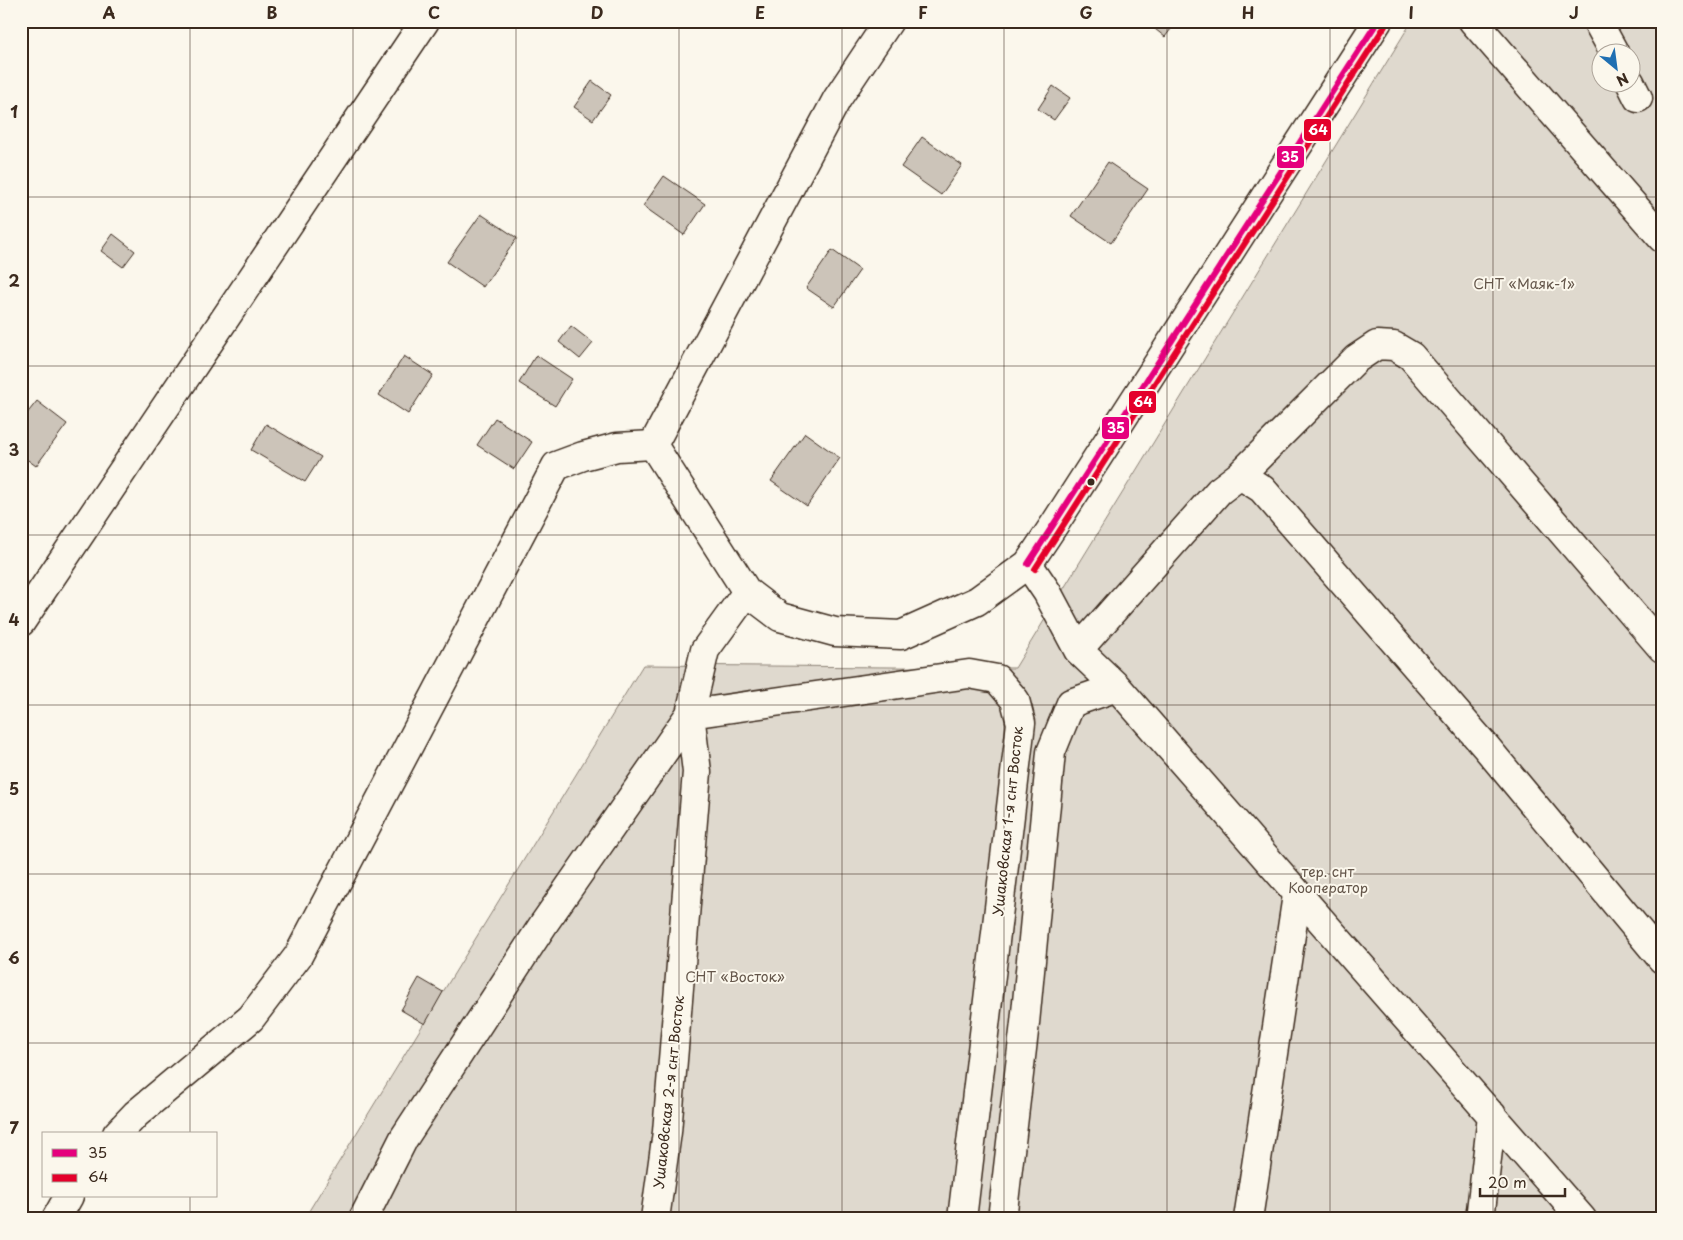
<svg xmlns="http://www.w3.org/2000/svg" width="1683" height="1240" font-family="'Playpen Sans',sans-serif">
<rect width="100%" height="100%" fill="#fbf7ec"/>
<filter id="ink" filterUnits="userSpaceOnUse"><feTurbulence type="fractalNoise" baseFrequency=".02" numOctaves="2"/><feDisplacementMap in="SourceGraphic" scale="10" xChannelSelector="R" yChannelSelector="G"/><feConvolveMatrix kernelMatrix="1 2 1 2 8 2 1 2 1" color-interpolation-filters="sRGB"/></filter>
<g filter="url(#ink)">
<path fill="#dfd9ce" stroke="#8d8276" fill-rule="evenodd" d="M1412,21H1662V1219H304L643,665L1015,668ZM1600,52H1630V82H1600Z"/>
<path fill="#ccc4b9" stroke="#3b2a1e" d="M1113,21H1123L1120,26Z
M1145,21H1177L1165,37Z
M592,81L611,95L593,120L574,107Z
M1053,86L1070,98L1054,120L1038,109Z
M922,137L962,165L941,195L901,167Z
M1108,162L1148,189L1111,243L1071,216Z
M664,176L705,204L684,235L643,206Z
M481,214L517,238L483,287L447,262Z
M113,234L135,251L123,267L101,251Z
M832,250L860,270L834,307L806,288Z
M571,326L593,343L580,359L559,342Z
M536,355L572,379L555,406L519,383Z
M404,356L433,375L408,414L379,395Z
M37,401L67,424L36,466L21,455V421Z
M495,418L532,442L514,469L477,445Z
M266,424L321,457L305,482L251,450Z
M805,433L840,458L807,506L771,481Z
M419,978L443,992L425,1024L401,1010Z"/>
<g fill="none" stroke-linecap="round" stroke-linejoin="round">
<g stroke="#3b2a1e" stroke-width="31">
<path id="minor" d="M1473,21L1662,238
M1597,21L1614,52
M1630,82L1638,98
M653,445L837,99L889,21
M1240,475L1356,359L1377,345L1394,346L1411,356L1662,648
M1028,564L1047,592L1078,650L1117,687L1582,1219
M21,622L425,21
M1078,650L1219,491L1240,475L1262,489L1486,747L1662,959
M117,1134L136,1114L251,1018L298,956L556,466L583,456L617,447L653,445L747,592L780,617L835,632L901,635L977,601L1028,564L1056,522L1378,21
M56,1219L69,1196
M363,1219L404,1138L545,922L690,714L969,674L997,679L1015,700L1021,723L962,1219
M655,1219L667,1132L697,772L690,714L705,650L747,592
M1002,1219L1025,1023L1051,752L1071,703L1117,687
M1248,1219L1297,895
M1480,1219L1492,1115"/>
</g>
<use href="#minor" stroke="#fbf7ec" stroke-width="28"/>
<g stroke="#fbf7ec" stroke-width="10">
<path id="bus-1" d="M1028,564L1378,21"/>
</g>
<g stroke="#fbf7ec" stroke-width="10">
<path id="bus-2" d="M1035,569L1385,26"/>
</g>
<use href="#bus-1" stroke="#e5007d" stroke-width="6"/>
<use href="#bus-2" stroke="#e4002b" stroke-width="6"/>
</g>
</g>
<path fill="none" stroke="#3b2a1e" stroke-width="1" stroke-opacity="0.55" d="M190,21V1134M353,21V1219M516,21V1219M679,21V1219M842,21V1219M1004,21V1219M1167,21V1219M1330,21V1219M1493,21V1219M21,197H1662M21,366H1662M21,535H1662M21,705H1662M21,874H1662M21,1043H1662M190,1196V1219"/>
<circle fill="#3b2a1e" stroke="#fbf7ec" stroke-width="2" cx="1091" cy="482" r="4.5"/>
<g text-anchor="middle" stroke-width="4" stroke-linejoin="round" paint-order="stroke">
<g font-size="14" fill="#64564a" stroke="#fbf7ec">
<text x="1524" y="289">СНТ «Маяк-1»</text>
<text x="1328" y="877">тер. снт<tspan x="1328" dy="16">Кооператор</tspan></text>
<text x="735" y="982">СНТ «Восток»</text>
</g>
<g font-size="14" fill="#3b2a1e" stroke="#fbf7ec">
<text transform="translate(1008 821) rotate(-84)" y="5">Ушаковская 1-я снт Восток</text>
<text transform="translate(669 1092) rotate(-84)" y="5">Ушаковская 2-я снт Восток</text>
</g>
</g>
<g stroke="#fbf7ec" stroke-width="2">
<rect x="1303" y="118" width="29" height="24" rx="5" fill="#e4002b"/>
<rect x="1276" y="145" width="29" height="24" rx="5" fill="#e5007d"/>
<rect x="1128" y="390" width="29" height="24" rx="5" fill="#e4002b"/>
<rect x="1101" y="416" width="29" height="24" rx="5" fill="#e5007d"/>
</g>
<g font-size="14" text-anchor="middle" font-weight="bold" fill="#fff">
<text x="1318" y="135">64</text>
<text x="1290" y="162">35</text>
<text x="1143" y="407">64</text>
<text x="1116" y="433">35</text>
</g>
<rect width="1683" height="1240" fill="none" stroke="#fbf7ec" stroke-width="55"/>
<rect x="42" y="1132" width="175" height="65" fill="#fbf7ec" stroke="#aea59a"/>
<rect x="52" y="1149" width="25" height="8" fill="#e5007d" stroke="#aea59a"/>
<text x="88" y="1158" font-size="15" fill="#3b2a1e">35</text>
<rect x="52" y="1174" width="25" height="8" fill="#e4002b" stroke="#aea59a"/>
<text x="88" y="1182" font-size="15" fill="#3b2a1e">64</text>
<g transform="translate(1616 68) rotate(151)"><circle r="24" fill="#fbf7ec" stroke="#aea59a"/>
<path d="M0-4L9 19L0 12L-9 19Z" fill="#1f6fb2"/>
<text y="-8" font-size="14" font-weight="bold" text-anchor="middle" fill="#3b2a1e">N</text>
</g>
<path d="M1480 1188v8h85v-8" fill="none" stroke="#3b2a1e" stroke-width="2.5"/>
<text x="1488" y="1188" font-size="15" fill="#3b2a1e" stroke="#fbf7ec" stroke-width="4" paint-order="stroke">20 m</text>
<rect x="28" y="28" width="1628" height="1184" fill="none" stroke="#3b2a1e" stroke-width="2"/>
<g font-size="16" text-anchor="middle" font-weight="bold" fill="#3b2a1e">
<text x="109" y="19">A</text>
<text x="272" y="19">B</text>
<text x="434" y="19">C</text>
<text x="597" y="19">D</text>
<text x="760" y="19">E</text>
<text x="923" y="19">F</text>
<text x="1086" y="19">G</text>
<text x="1248" y="19">H</text>
<text x="1411" y="19">I</text>
<text x="1574" y="19">J</text>
<text x="14" y="118">1</text>
<text x="14" y="287">2</text>
<text x="14" y="456">3</text>
<text x="14" y="626">4</text>
<text x="14" y="795">5</text>
<text x="14" y="964">6</text>
<text x="14" y="1134">7</text>
</g>
</svg>
